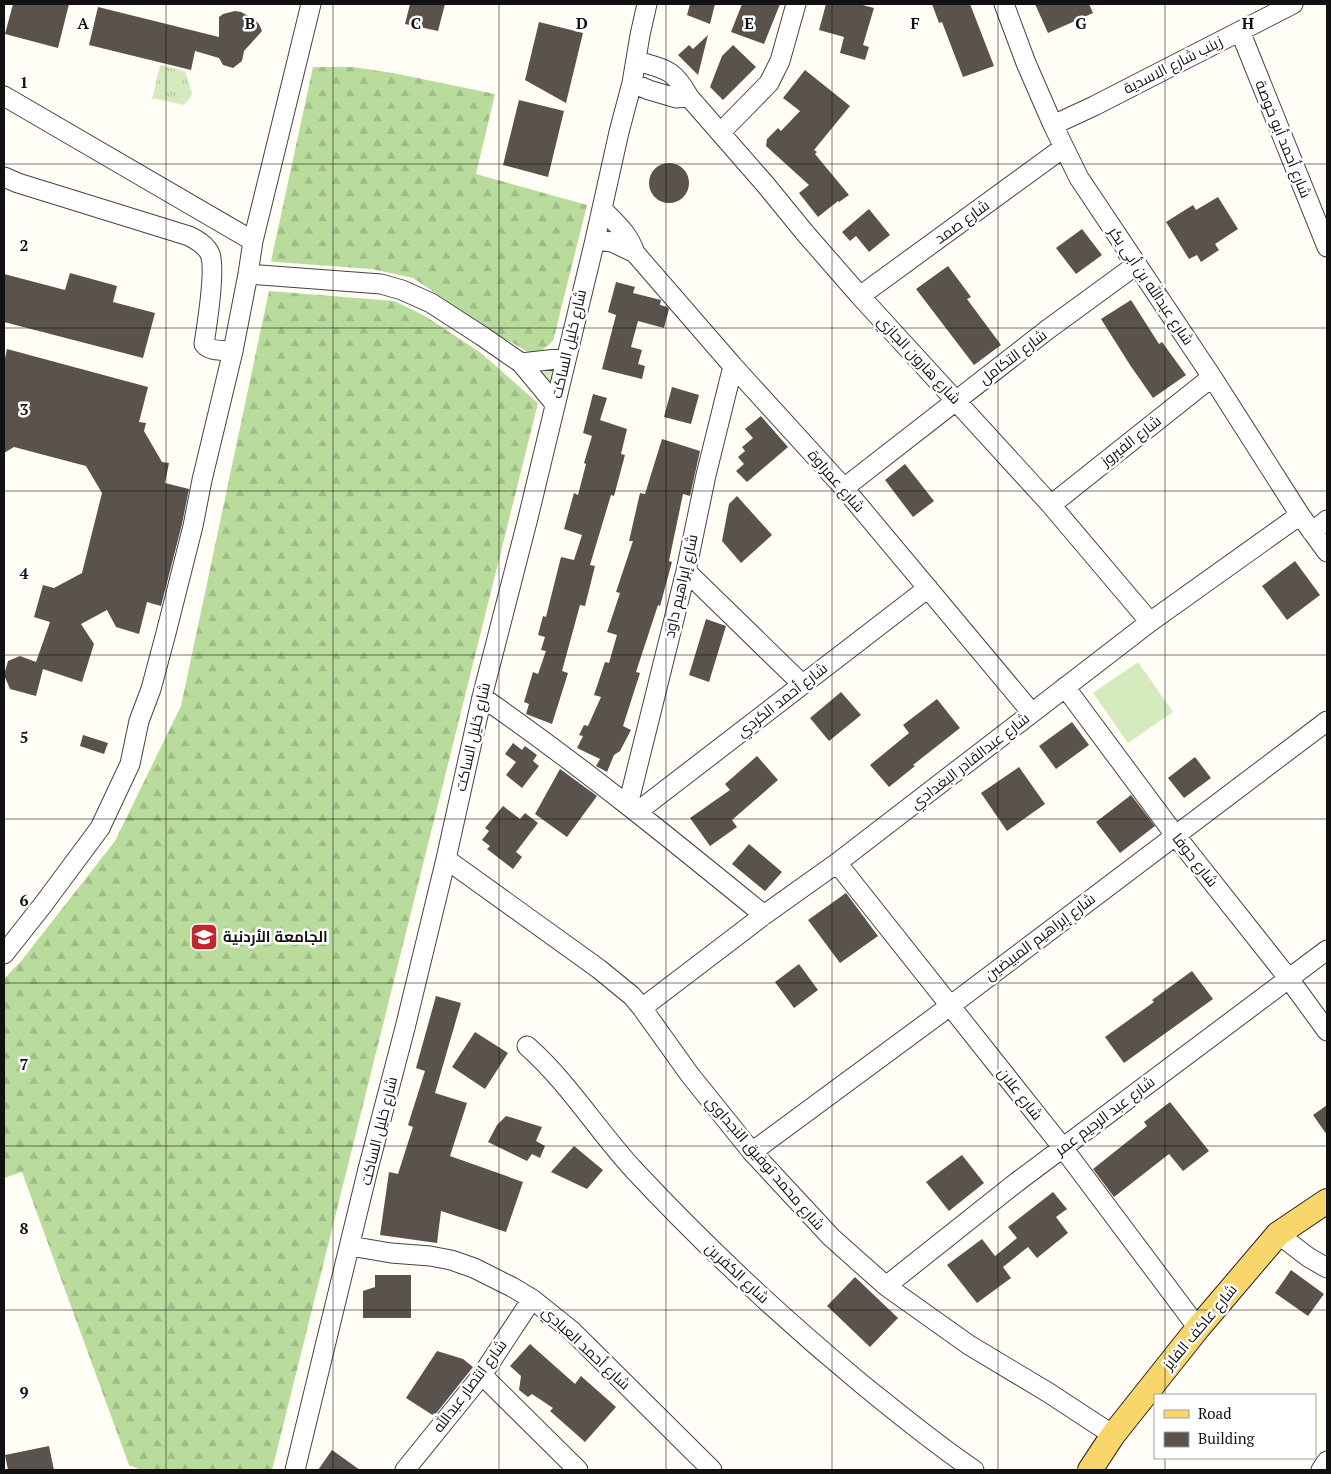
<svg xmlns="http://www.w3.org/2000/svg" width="1331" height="1474" font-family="'PT Serif',Cairo,serif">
<defs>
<pattern id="forest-firs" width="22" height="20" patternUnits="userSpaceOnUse" patternTransform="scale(1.25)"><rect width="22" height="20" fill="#b9dc9c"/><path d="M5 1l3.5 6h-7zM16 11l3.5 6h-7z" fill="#9ebc85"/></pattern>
<pattern id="park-tufts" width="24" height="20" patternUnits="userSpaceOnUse" patternTransform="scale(1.25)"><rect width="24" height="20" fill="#d5ebbd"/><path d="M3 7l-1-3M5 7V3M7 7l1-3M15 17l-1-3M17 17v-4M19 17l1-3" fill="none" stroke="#b6c8a1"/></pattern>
</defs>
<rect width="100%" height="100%" fill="#fffdf5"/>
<path fill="#d5ebbd" d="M556,364L549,388L539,371Z
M1138,662L1173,712L1128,743L1093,693Z"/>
<path fill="url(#forest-firs)" d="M313,67H353L393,73L495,94L476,174L587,205L553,341L539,353L528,352L495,333L413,278L372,269L276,262L271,261Z
M269,291L394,301L425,316L481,353L538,403L272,1470H141L129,1465L22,1172L4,1178V979L22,960L115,841L181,706Z"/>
<path fill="url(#park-tufts)" d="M160,65L185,71L192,93L190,98L184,105L157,99H152Z"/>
<path fill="#5a524d" d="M13,4H69L58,48L5,34Z
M410,4H445L438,31L405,24Z
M690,4H715L710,24L687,15Z
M742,4H780L764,44L731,32Z
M826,4H859L874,8L863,45L869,47L865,60L840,53L844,37L819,30Z
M932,4H970L994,66L963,77L942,22L939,23Z
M1035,4H1089L1093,13L1048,33Z
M98,7L219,37V17L223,14L235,11L241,12L254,19L259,24L262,31L244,51L242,61L233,68L223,65L219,58L195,51L191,70L89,45Z
M539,22L583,33L566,103L525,80Z
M708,35L698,75L678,55L689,45L693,49Z
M733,45L756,67L723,100L710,87L722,56Z
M805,70L850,106L814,150L817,152L815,154L849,195L839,202L838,201L818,217L799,193L809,185L766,146L767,139L778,128L781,131L800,111L783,98Z
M519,100L564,111L548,177L503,165Z
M649 183a20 20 0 1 1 40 0a20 20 0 1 1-40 0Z
M1218,197L1238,229L1215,244L1219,250L1201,262L1197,255L1189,259L1166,222L1193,205L1196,210Z
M869,209L890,235L869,252L856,236L850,241L842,232Z
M1082,229L1102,255L1076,274L1056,248Z
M948,266L971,297L967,299L1001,345L974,365L916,289Z
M70,273L117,286L113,302L155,313L143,358L4,322V274L65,290Z
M616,282L635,287L633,293L661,300L660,305L667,307L669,309L664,328L638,321L631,347L642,350L638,364L645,366L642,379L602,369L616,315L608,312Z
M1131,300L1159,344L1162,342L1186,375L1153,398L1130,365L1101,319Z
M7,349L148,387L139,422L146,423L144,431L162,462L169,463L165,483L189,489L182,524L161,606L147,602L139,634L116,627L107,610L81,624L94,644L82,682L43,669L36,696L10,689L4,675L8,661L20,656L36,662L50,622L34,617L43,585L54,588L82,573L102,493L86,466L14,447L4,453V363Z
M672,387L699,395L691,424L664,417Z
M593,394L607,398L600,420L627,429L621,454L625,455L614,496L611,495L590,565L595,566L585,606L580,605L562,671L568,673L552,724L526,714L529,704L524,702L533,672L538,674L546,651L541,650L545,637L538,635L543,616L546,617L561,557L574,560L582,535L564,529L574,493L578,495L586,464L584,463L592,436L583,433Z
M761,416L788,447L747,482L736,471L744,464L738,457L745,451L742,447L753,438L745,429Z
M662,439L700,451L690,496L683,494L669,561L672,562L660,606L658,605L636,672L640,673L623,726L631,730L620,751L614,755L607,772L596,766L600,759L577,748L583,736L579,735L584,725L588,726L601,697L594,695L605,662L609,663L617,635L607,632L620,593L616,592L633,541H629L640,493L645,494Z
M905,464L934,501L913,517L885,480Z
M737,496L772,535L741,563L722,541L729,504Z
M1295,561L1320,595L1287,620L1262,586Z
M706,619L726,626L709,682L689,675Z
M841,692L861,715L829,741L810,718Z
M937,699L960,728L913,765L915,766L889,787L870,765L909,733L903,725Z
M1072,722L1089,745L1056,769L1039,746Z
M83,735L108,743L104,754L80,746Z
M513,743L522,750L525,746L537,755L533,761L539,766L522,788L506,775L516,762L505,754Z
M757,756L778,780L732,820L737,827L710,846L690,818L730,790L725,784Z
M1195,757L1211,778L1184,798L1168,778Z
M1019,767L1045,804L1007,831L981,793Z
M560,769L597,796L567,837L535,814Z
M1131,795L1155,826L1120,853L1096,822Z
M503,806L520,819L525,813L538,823L516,852L522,857L513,869L487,849L490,846L482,840L489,831L485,828Z
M749,844L782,872L765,891L732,864Z
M846,893L878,936L840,963L808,920Z
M799,964L818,990L794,1008L775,982Z
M1192,971L1213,999L1124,1063L1105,1037L1154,1002L1152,1000Z
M436,996L461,1003L435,1093L467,1103L450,1156L523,1182L506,1232L441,1211L437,1243L380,1235L389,1172L398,1174L413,1127L408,1125L425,1071L416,1068Z
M475,1032L508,1053L485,1089L452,1067Z
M1170,1102L1209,1151L1183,1171L1169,1154L1114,1197L1093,1169L1147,1126L1144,1122Z
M1327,1105V1135L1313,1115Z
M506,1116L542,1127L536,1141L545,1146L540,1158L532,1154L527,1161L488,1142L497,1125Z
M574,1146L603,1170L587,1189L551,1172Z
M962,1155L984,1183L949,1211L926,1182Z
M1053,1192L1067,1209L1056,1217L1068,1233L1037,1258L1028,1247L1003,1267L1011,1278L977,1303L947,1265L982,1239L995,1256L1017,1238L1008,1227Z
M1291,1270L1324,1294L1308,1316L1275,1293Z
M375,1275H411V1318H363V1291L375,1287Z
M855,1277L898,1318L870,1347L827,1306Z
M530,1344L575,1384L581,1376L616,1407L585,1442L550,1411L553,1408L532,1394L528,1397L519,1390L521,1376L510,1366Z
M437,1351L463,1359L473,1367L434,1416L406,1398Z
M49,1446L54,1470H8L5,1455Z
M332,1450L360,1470H318Z"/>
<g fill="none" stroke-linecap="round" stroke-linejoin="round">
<g stroke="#444" stroke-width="21">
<path id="minor" d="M1004,4L1026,63L1053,125L1079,178L1212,377L1300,515L1327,552
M1240,31L1327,247
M637,61C665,69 674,69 689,97L765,184L805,233L860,296L1051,505L1150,622
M632,83L649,90L676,98L689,97
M4,96L253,241
M1053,125L1094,106L1293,4
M721,132L769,83L780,61L796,4
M4,177L18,183L189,236C197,240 206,245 210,254C216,269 207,325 204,344C210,352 224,350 233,351
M602,209C616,223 629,234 635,253
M595,240L612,242L635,253L733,366L844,488L1032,713
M248,274L381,284L402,290L431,303L482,336L521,363L555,404
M860,296L1063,148
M521,363L566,358
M844,488L1047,330L1136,265
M1051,505L1212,377
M1312,532L1327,520
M686,571L802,684
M1065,687L1175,835L1289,979L1327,1031
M482,697C580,765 672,840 764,915
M628,805L686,571L706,475L733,366
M637,812L928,588
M446,859L599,969L632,996L642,1008L690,1075L752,1152L831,1237L886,1286L969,1345L1049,1393L1113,1435
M837,863L1063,1148L1198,1328
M4,954L42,906L100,828L130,764L139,721L151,689L166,633L193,526L202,480L233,351L248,274L253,241L311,4
M642,1008L764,915L837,863L1150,622L1300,515
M527,1046C568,1082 597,1130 634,1170C705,1246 782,1318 863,1385C899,1414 935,1444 974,1470
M752,1152L950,1006L1327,721
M1278,1234L1308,1257L1327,1268
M350,1246L391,1253L430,1256L451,1260L474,1268L512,1287L532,1299L572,1331L712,1470
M886,1286L1017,1182L1327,950
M482,1375L578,1470
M295,1470L368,1169L405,1028L446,859L482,697L528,518L595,240L619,132L632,83L640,35L647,4
M405,1470L482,1375L532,1299
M1321,1470L1327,1461"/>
</g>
<g stroke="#222" stroke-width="26">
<path id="major" d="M1090,1470L1113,1435L1198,1328L1278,1234L1327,1201"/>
</g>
<use href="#minor" stroke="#fff" stroke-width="19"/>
<use href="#major" stroke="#f9d66b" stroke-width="24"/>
</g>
<path fill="none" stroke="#111" stroke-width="1" stroke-opacity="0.55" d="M166,4V1470M333,4V1470M499,4V1470M666,4V1470M832,4V1470M998,4V1470M1165,4V1395M4,164H1327M4,328H1327M4,491H1327M4,655H1327M4,819H1327M4,983H1327M4,1146H1327M4,1310H1327M1165,1458V1470"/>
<defs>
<g id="university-square" transform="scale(1.4375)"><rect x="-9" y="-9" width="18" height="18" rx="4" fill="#c4262e" stroke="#fff"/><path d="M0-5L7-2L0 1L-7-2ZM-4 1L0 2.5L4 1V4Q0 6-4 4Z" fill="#fff"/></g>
</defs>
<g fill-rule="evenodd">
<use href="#university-square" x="204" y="937"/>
</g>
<g text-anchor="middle" stroke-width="5" stroke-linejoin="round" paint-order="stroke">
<g font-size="15" fill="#111" stroke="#fff">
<text transform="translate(1173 65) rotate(-27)" y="5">زينب شارع الاسدية</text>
<text transform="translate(1283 139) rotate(68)" y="5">شارع أحمد أبو خوصة</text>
<text transform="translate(962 222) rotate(-36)" y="5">شارع صمد</text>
<text transform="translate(1151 286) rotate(56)" y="5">شارع عبدالله بن أبي بكر</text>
<text transform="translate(569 344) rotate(-77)" y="5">شارع خليل الساكت</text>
<text transform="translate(1013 357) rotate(-37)" y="5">شارع التكامل</text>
<text transform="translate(919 360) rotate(47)" y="5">شارع هارون الجازي</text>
<text transform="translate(1131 441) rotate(-38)" y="5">شارع الفيروز</text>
<text transform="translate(836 481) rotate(49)" y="5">شارع عمراوة</text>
<text transform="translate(681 586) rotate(-77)" y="5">شارع إبراهيم داود</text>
<text transform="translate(782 700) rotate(-38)" y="5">شارع أحمد الكردي</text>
<text transform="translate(473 737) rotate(-77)" y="5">شارع خليل الساكت</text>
<text transform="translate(970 761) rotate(-38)" y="5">شارع عبدالقادر البغدادي</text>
<text transform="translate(1195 860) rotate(52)" y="5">شارع حوفا</text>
<text transform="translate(1040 937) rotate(-37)" y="5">شارع إبراهيم المبيضين</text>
<text transform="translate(1020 1094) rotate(52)" y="5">شارع علان</text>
<text transform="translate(1105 1116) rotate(-37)" y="5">شارع عبد الرحيم عمر</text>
<text transform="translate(379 1131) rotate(-76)" y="5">شارع خليل الساكت</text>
<text transform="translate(765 1163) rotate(49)" y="5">شارع محمد توفيق النجداوي</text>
<text transform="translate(737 1273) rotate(43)" y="5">شارع الكفرين</text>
<text transform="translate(1200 1327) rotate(-50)" y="5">شارع عاكف الفايز</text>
<text transform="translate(586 1348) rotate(43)" y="5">شارع أحمد العبادي</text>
<text transform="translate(470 1386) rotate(-53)" y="5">شارع انتصار عبدالله</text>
</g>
<g font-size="15" font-weight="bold" fill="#111" stroke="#fff" text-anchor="start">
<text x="223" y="942">الجامعة الأردنية</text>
</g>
</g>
<g font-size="16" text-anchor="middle" font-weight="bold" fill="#111" stroke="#fff" stroke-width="5" stroke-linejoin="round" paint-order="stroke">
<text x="83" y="29">A</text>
<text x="250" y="29">B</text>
<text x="416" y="29">C</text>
<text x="582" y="29">D</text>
<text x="749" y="29">E</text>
<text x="915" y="29">F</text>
<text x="1081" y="29">G</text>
<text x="1248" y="29">H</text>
<text x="24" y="88">1</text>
<text x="24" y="251">2</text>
<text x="24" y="415">3</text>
<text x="24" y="579">4</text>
<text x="24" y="743">5</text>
<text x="24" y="906">6</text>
<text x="24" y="1070">7</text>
<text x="24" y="1234">8</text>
<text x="24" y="1398">9</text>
</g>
<rect width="1331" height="1474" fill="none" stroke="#111111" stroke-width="10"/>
<rect x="1154" y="1394" width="162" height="65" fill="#ffffff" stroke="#a0a0a0"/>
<rect x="1164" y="1410" width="25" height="8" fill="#f9d66b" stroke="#a0a0a0"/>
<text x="1198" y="1419" font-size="15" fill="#111111">Road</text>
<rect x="1164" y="1432" width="25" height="15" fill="#5a524d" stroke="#a0a0a0"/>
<text x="1198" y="1444" font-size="15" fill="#111111">Building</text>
</svg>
